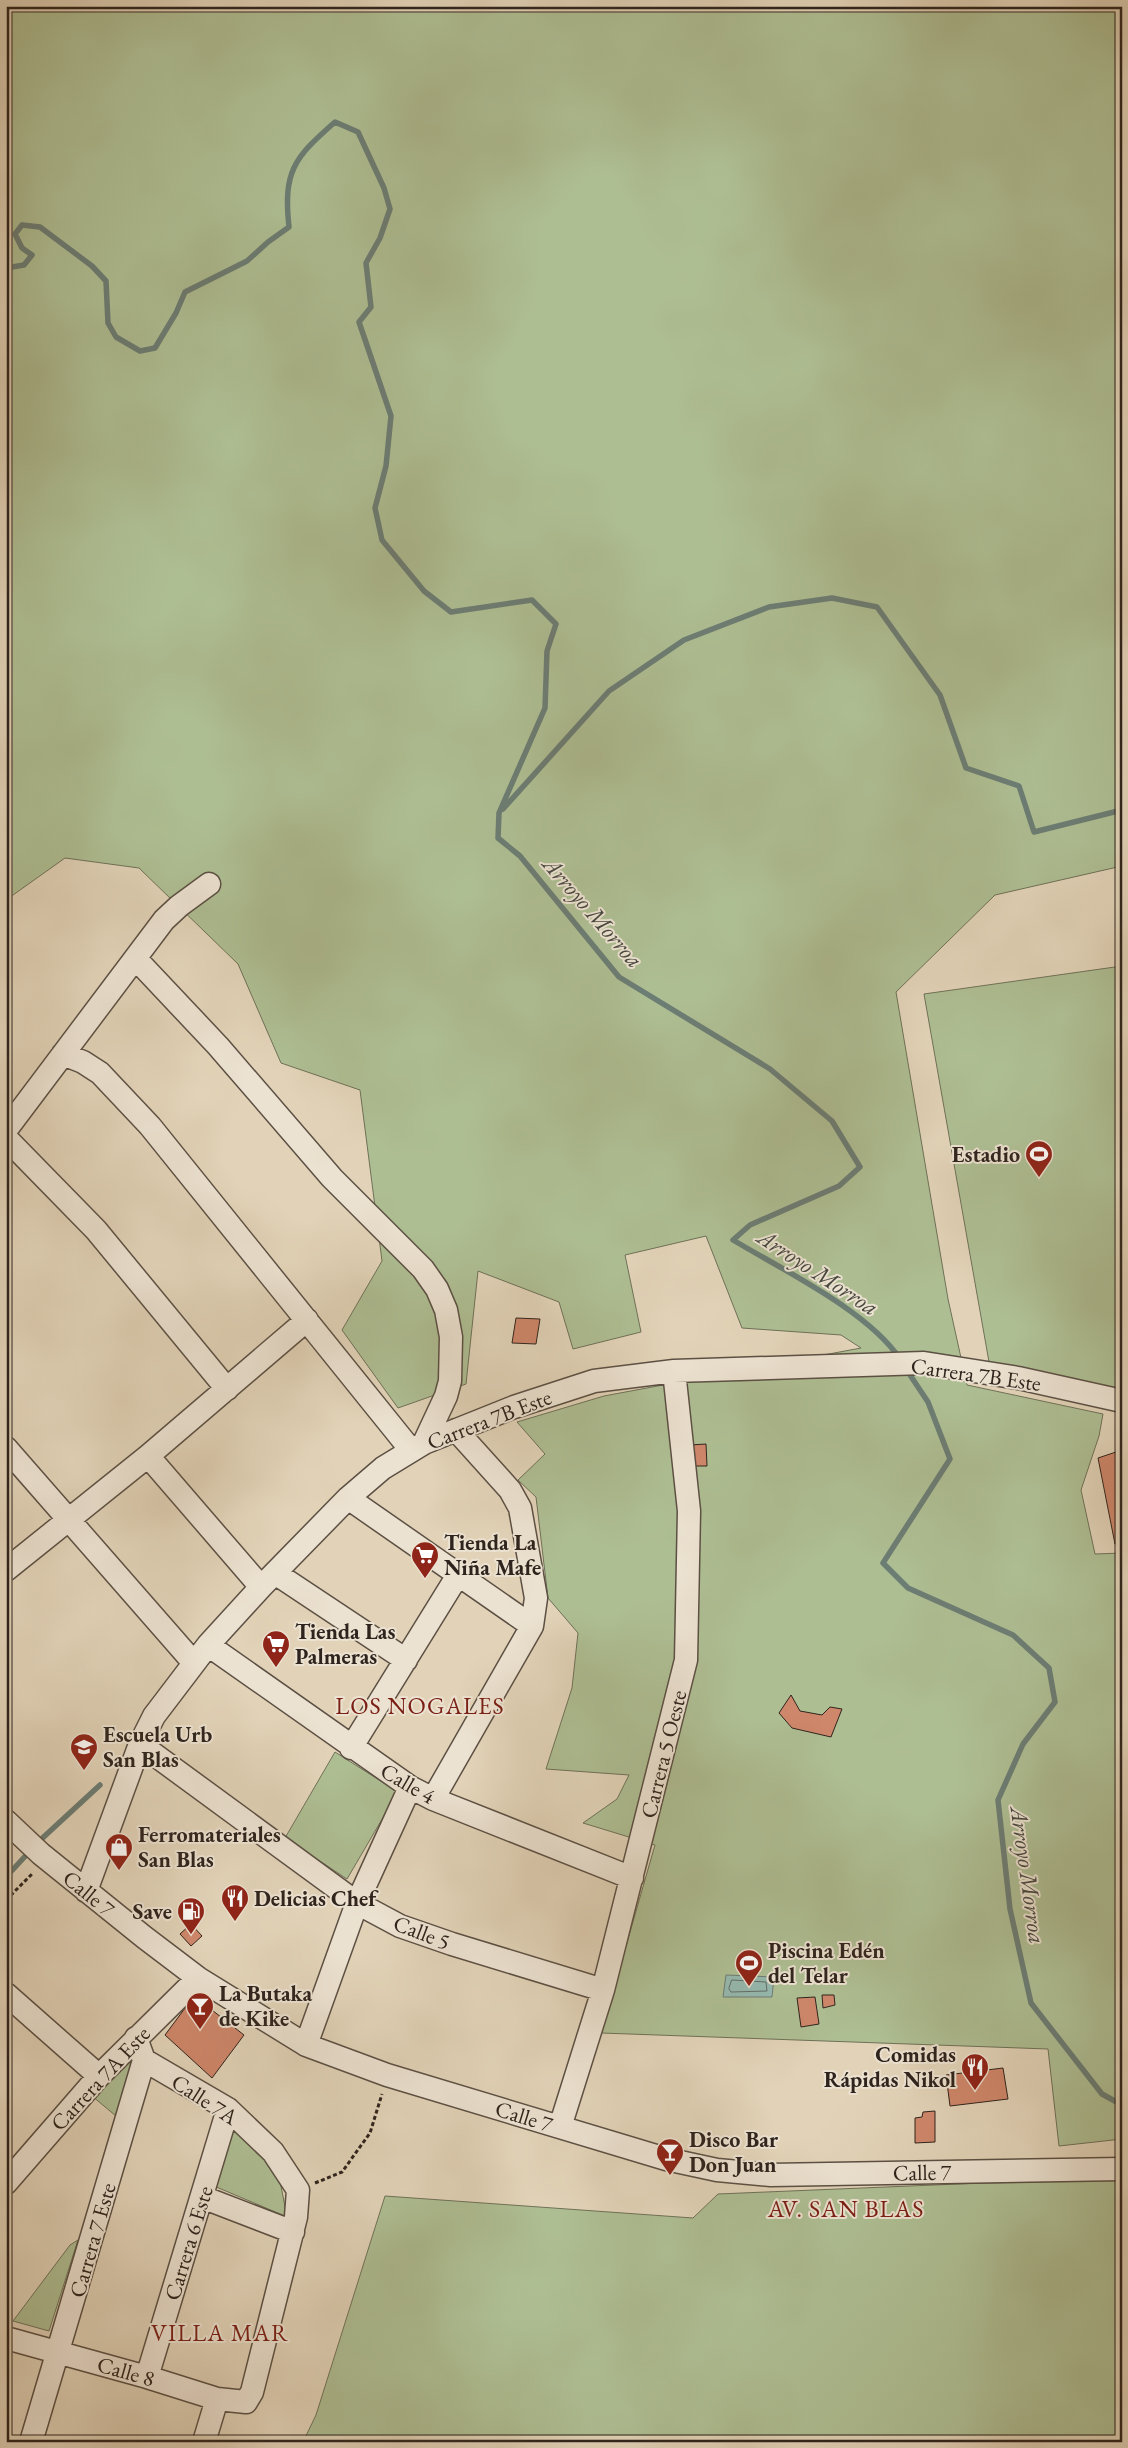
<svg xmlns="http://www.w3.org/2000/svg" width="1128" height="2448" font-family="'EB Garamond',serif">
<rect width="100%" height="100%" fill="#e2d3b8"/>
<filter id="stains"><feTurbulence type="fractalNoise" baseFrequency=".004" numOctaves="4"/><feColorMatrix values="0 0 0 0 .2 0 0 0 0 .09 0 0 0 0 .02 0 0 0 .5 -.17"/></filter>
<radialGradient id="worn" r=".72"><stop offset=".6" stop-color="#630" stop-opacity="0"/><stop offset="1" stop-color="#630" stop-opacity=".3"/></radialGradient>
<path fill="#aebe93" stroke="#6e7158" d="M6,6H1122V866L995,895L896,992L948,1299L967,1385L1103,1414L1099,1436L1081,1490L1095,1554L1122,1553V2139L1059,2146L1048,2049L601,2033L655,1845L583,1823L617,1799L629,1775L546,1769L572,1688L578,1633L548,1598L536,1497L518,1480L545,1454L517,1422L604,1396L861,1348L841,1335L742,1328L706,1236L625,1255L641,1332L573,1349L559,1302L478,1271L466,1384L398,1408L342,1330L382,1261L360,1090L281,1063L238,964L139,868L65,858L6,900Z
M1122,966V1390L989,1362L924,994Z
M335,1752L398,1792L347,1879L285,1838Z
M136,2054L116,2116L92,2096Z
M230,2122L264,2152L280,2181L287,2217L207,2183Z
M1122,2180V2442H303L316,2415L385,2196L693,2218L718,2194L982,2183Z
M78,2240L49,2331L13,2321L70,2245Z"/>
<path fill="#95b8ae" stroke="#6c7d74" d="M726,1975L774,1977L772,1997H723Z"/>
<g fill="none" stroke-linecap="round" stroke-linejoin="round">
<path stroke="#626e66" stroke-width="1" d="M732,1980L766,1982L767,1991L731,1992L729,1989Z"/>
<path stroke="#6c7d74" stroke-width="5.5" d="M6,268L24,265L32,255L22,248L15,234L22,225L40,227L92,266L106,281L108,323L116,337L140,351L155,348L176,313L185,292L247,261L268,242L289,227C283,171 294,158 335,122L358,132L384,188L390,209L380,238L366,263L371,307L359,322L391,416L386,466L375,508L382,540L424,591L451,612L532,600L556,624L547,651L545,708L499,813L498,838L520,856L619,977L770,1069L832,1121L860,1167L839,1186L750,1225L733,1240C783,1270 868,1311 900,1359
M503,809L609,691L684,640L769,607L832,598L877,607L940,695L966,768L1019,786L1034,832L1122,810
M906,1369L928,1402L950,1459L883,1563L908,1588L1013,1635L1049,1668L1055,1702L1023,1744L998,1800L1010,1909L1031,2003L1102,2094L1122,2105
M36,1844L100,1785
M6,1877L30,1851"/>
</g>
<path fill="#cf876b" stroke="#2f241d" d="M516,1318L540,1319L536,1344L512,1343Z
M706,1444L707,1466H691L690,1445Z
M1122,1450V1542L1115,1544L1098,1458Z
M791,1695L800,1711L822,1715L830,1707L842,1709L831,1737L792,1728L779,1713Z
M191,1924L202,1936L191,1946L180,1934Z
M822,1995H834L835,2005L823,2008Z
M194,1996L244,2035L212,2078L165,2035Z
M815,1997L819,2024L801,2027L797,1998Z
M1003,2068L1008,2099L950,2106L946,2075Z
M935,2111V2142L915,2143V2118L922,2117L923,2112Z"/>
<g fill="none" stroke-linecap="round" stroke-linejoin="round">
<g stroke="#5c5044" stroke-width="25">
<path id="minor" d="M136,959L218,1046L332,1178L423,1269L437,1289L446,1310L451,1337L450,1381L446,1396L424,1443
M63,1054L83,1062L100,1073L150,1126L411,1450
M6,1130L164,920L179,906L209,884
M6,1138L96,1230L227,1389
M6,1448L194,1663
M148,1456L261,1587
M348,1498L532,1626
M6,1570L148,1456L307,1320
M275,1573L406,1660
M208,1645L410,1787L433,1799L632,1878
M140,1744L357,1903L400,1926L452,1944L603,1990
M351,1748L458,1575
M433,1799L532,1626L536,1598L520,1508L510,1490L456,1430
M6,1821L41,1854L144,1937L198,1978L306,2045L387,2075L666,2159L717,2170L771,2175L1122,2169
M86,1891L140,1744L154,1716L208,1645L261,1587L348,1498L383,1468L424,1443L514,1407L594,1381L674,1371L924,1363L1018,1378L1122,1401
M6,1994L99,2076
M306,2045L357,1903L410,1787
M560,2127L603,1990L686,1660L689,1511L674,1371
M6,2183L99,2076L198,1978
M202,2197L293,2232
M6,2338L147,2377L217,2399L246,2402L252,2392L296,2217L298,2190L273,2152L228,2109L144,2060
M147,2377L228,2109
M31,2442L144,2060L136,2038
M204,2442L217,2399"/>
</g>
<path stroke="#2f241d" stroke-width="3" stroke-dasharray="4 2.5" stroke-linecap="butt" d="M6,1900L33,1873
M315,2183L342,2172L370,2133L382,2094"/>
<use href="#minor" stroke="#ece2d1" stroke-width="22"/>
</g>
<defs>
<g id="stadium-pin" transform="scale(1.4375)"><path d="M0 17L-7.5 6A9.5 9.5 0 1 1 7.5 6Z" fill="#8f2418" stroke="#ece2d1"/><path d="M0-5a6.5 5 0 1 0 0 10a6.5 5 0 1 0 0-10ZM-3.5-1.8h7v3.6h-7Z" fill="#fff"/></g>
<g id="supermarket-pin" transform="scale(1.4375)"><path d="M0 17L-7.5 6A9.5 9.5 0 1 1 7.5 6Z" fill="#8f2418" stroke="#ece2d1"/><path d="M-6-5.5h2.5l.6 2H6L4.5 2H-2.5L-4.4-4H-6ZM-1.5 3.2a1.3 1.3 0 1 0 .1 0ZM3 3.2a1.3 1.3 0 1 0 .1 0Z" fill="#fff"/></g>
<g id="school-pin" transform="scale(1.4375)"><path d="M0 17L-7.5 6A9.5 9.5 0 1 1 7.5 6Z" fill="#8f2418" stroke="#ece2d1"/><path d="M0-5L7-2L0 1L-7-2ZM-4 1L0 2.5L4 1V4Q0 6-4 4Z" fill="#fff"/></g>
<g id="shop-pin" transform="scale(1.4375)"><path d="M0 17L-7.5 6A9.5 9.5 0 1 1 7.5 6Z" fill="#8f2418" stroke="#ece2d1"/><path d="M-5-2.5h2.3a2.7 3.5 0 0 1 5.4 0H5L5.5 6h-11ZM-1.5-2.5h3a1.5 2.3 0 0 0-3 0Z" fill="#fff"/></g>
<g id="restaurant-pin" transform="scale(1.4375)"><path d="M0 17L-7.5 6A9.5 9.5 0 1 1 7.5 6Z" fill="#8f2418" stroke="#ece2d1"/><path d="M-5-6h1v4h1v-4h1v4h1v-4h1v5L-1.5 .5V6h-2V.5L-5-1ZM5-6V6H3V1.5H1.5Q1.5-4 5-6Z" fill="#fff"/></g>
<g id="fuel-pin" transform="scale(1.4375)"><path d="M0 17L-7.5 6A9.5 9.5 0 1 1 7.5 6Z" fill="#8f2418" stroke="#ece2d1"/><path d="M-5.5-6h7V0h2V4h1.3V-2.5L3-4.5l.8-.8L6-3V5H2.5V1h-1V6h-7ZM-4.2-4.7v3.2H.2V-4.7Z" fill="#fff"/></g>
<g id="bar-pin" transform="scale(1.4375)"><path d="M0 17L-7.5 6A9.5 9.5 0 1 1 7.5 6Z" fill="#8f2418" stroke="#ece2d1"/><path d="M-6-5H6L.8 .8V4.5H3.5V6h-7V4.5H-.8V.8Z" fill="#fff"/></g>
</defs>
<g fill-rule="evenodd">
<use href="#stadium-pin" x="1039" y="1154"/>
<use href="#supermarket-pin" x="425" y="1555"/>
<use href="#supermarket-pin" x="276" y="1644"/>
<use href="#school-pin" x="84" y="1747"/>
<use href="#shop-pin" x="119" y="1847"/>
<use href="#restaurant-pin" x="235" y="1898"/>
<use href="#fuel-pin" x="191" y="1911"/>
<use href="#stadium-pin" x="749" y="1963"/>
<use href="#bar-pin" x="200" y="2006"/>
<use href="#restaurant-pin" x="975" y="2067"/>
<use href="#bar-pin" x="670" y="2152"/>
</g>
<g text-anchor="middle" stroke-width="4" stroke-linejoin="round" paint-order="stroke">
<g font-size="22" font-weight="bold" fill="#2f241d" stroke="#ece2d1" text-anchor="start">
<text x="1020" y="1162" text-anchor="end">Estadio</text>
<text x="444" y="1550">Tienda La<tspan x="444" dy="25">Niña Mafe</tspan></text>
<text x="295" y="1639">Tienda Las<tspan x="295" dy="25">Palmeras</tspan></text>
<text x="103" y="1742">Escuela Urb<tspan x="103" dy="25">San Blas</tspan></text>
<text x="138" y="1842">Ferromateriales<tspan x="138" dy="25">San Blas</tspan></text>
<text x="254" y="1906">Delicias Chef</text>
<text x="172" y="1919" text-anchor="end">Save</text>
<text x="768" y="1958">Piscina Edén<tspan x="768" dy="25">del Telar</tspan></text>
<text x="219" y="2001">La Butaka<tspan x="219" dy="25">de Kike</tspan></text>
<text x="956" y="2062" text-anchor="end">Comidas<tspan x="956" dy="25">Rápidas Nikol</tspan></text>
<text x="689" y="2147">Disco Bar<tspan x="689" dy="25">Don Juan</tspan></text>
</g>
<g font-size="22" fill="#2f241d" stroke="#ece2d1">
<text transform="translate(976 1374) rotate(8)" y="8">Carrera 7B Este</text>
<text transform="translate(489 1419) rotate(-21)" y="8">Carrera 7B Este</text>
<text transform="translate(663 1754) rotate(-76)" y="8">Carrera 5 Oeste</text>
<text transform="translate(408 1783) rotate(30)" y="8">Calle 4</text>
<text transform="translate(89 1893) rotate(39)" y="8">Calle 7</text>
<text transform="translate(422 1932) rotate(21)" y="8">Calle 5</text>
<text transform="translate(100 2078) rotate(-47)" y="8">Carrera 7A Este</text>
<text transform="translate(205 2099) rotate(33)" y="8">Calle 7A</text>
<text transform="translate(524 2116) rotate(17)" y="8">Calle 7</text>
<text transform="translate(922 2172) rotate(-1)" y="8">Calle 7</text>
<text transform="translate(92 2240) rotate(-74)" y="8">Carrera 7 Este</text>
<text transform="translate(188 2243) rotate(-73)" y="8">Carrera 6 Este</text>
<text transform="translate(126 2371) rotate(16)" y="8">Calle 8</text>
</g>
<g font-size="24" font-style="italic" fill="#484941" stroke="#ece2d1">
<text transform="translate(593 912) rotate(49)" y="8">Arroyo Morroa</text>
<text transform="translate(818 1272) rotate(33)" y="8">Arroyo Morroa</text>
<text transform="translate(1028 1875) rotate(82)" y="8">Arroyo Morroa</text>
</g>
<g font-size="24" letter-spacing="1" fill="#7a1f14" stroke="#ece2d1">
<text x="420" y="1714">LOS NOGALES</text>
<text x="846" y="2217">AV. SAN BLAS</text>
<text x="220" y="2341">VILLA MAR</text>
</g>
</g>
<rect width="1128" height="2448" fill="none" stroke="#e2d3b8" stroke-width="25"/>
<rect x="8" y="8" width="1113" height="2433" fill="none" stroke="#2f241d" stroke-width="2.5"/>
<rect x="12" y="12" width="1103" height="2423" fill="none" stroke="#2f241d"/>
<rect width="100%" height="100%" filter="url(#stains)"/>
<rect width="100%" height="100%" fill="url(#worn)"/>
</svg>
